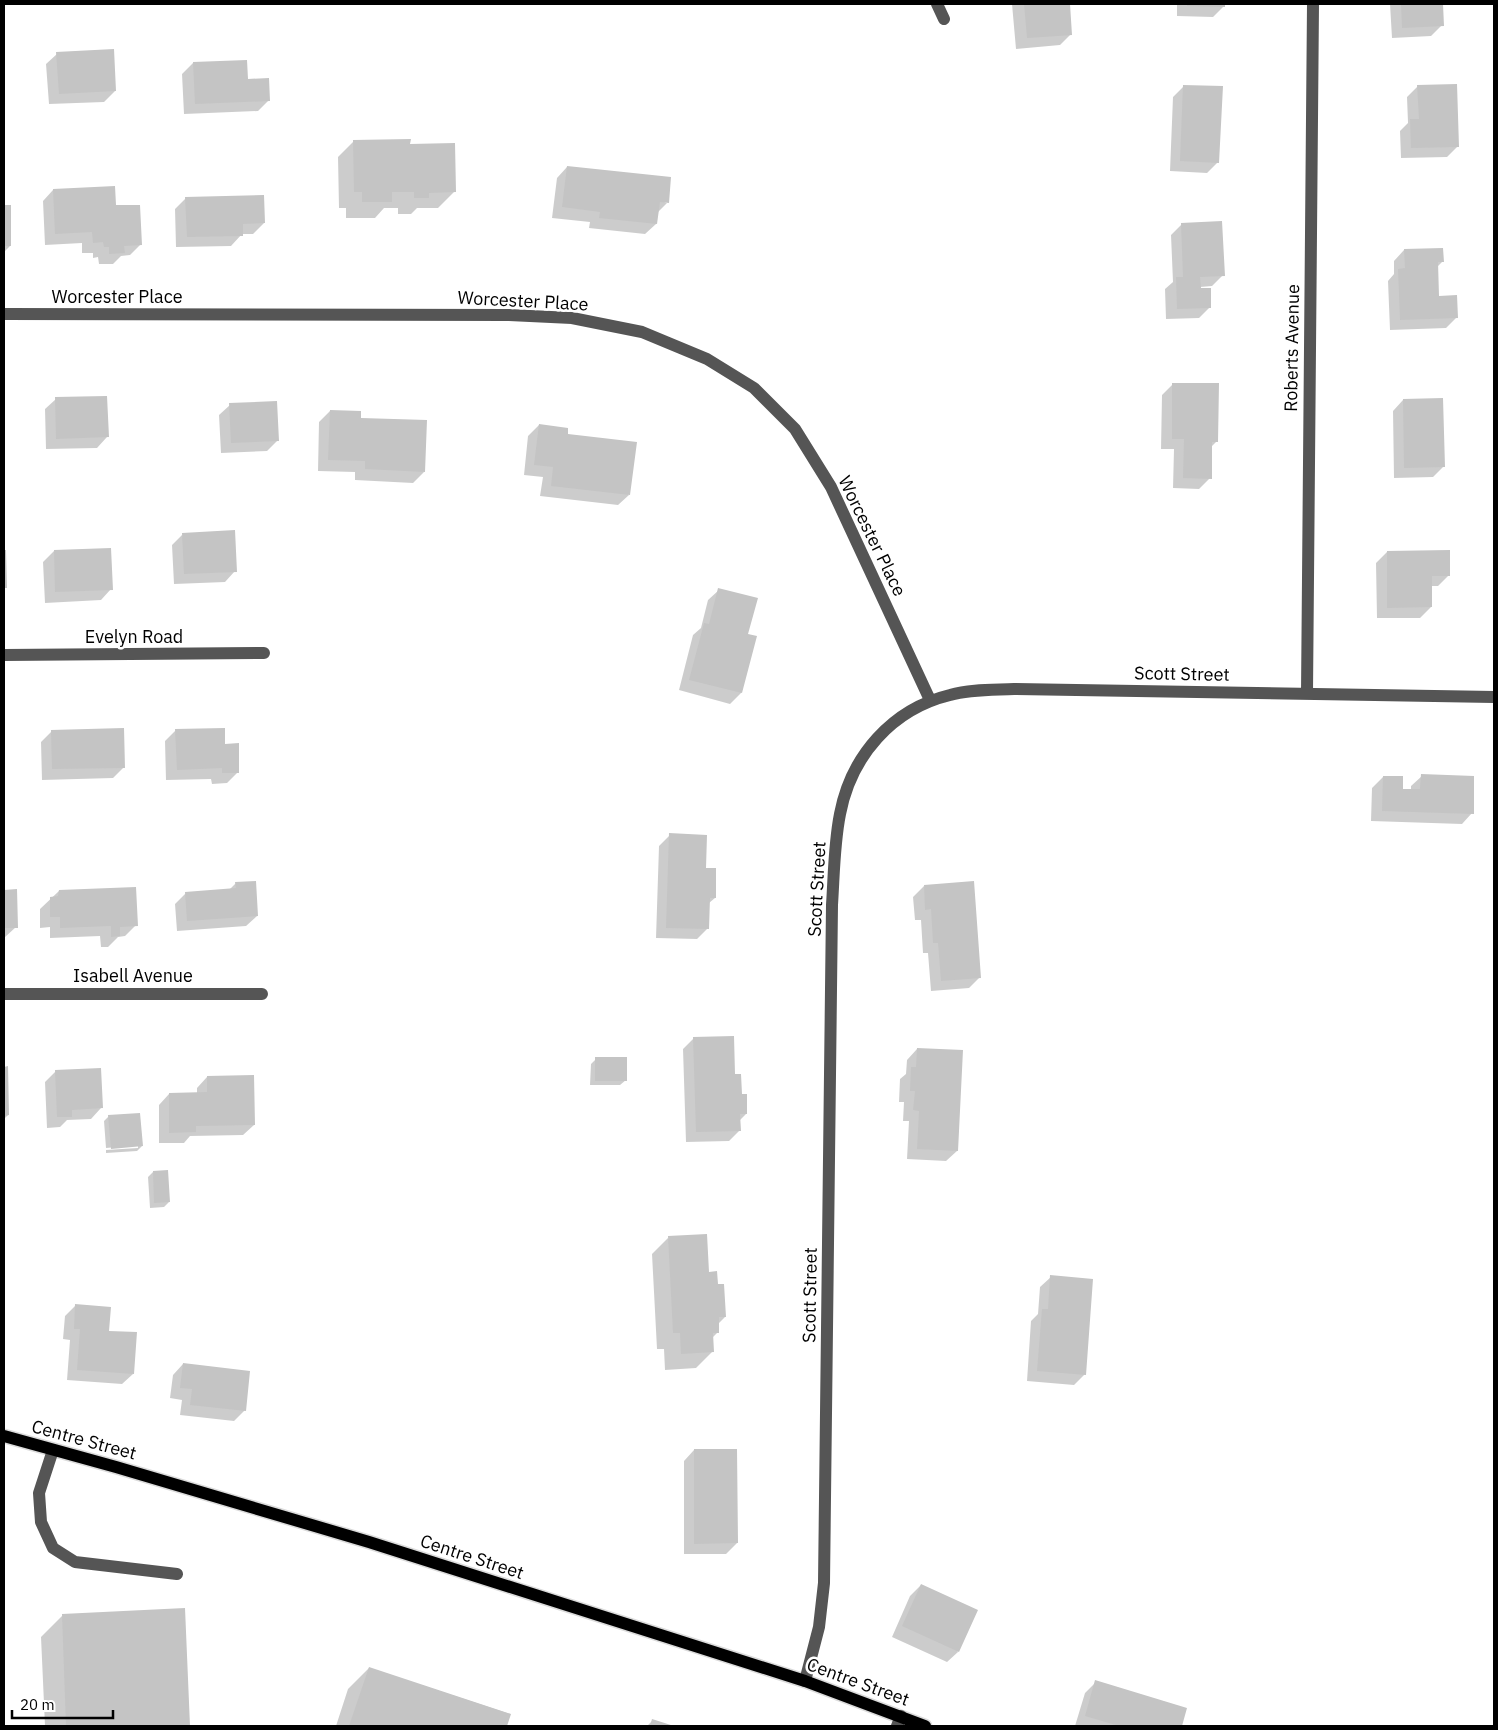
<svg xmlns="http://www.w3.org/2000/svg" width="1498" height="1730" font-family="'IBM Plex Sans',sans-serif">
<rect width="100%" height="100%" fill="#fff"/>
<path fill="#0003" d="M1012,4H1068L1071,34L1060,45L1016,49Z
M1177,4H1223V7L1213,17L1177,16Z
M1390,4H1441L1442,25L1431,36L1392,38Z
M57,54L115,91L104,102L49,104L46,64Z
M193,63L247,80L269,100L258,111L184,114L182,74Z
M1184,86L1218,162L1207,173L1170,171L1173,97Z
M1418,86L1458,146L1447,157L1401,158L1400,131L1408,123L1407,97Z
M354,141L409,145L454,192L438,208H417L411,214H398V208H384L375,218H346V208H339L338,157Z
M567,167L667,203L657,213L656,224L645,234L589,228L590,222L552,218L557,178Z
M53,190L114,207L141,244L130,255L121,256L113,264H99L98,257L93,258V253H82V243L45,245L43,201Z
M186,198L264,223L253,234H242L231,246L176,247L175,209Z
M4,206H10V246L4,252Z
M1182,224L1223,275L1212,286L1200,287L1210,307L1199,318L1166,319L1165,289L1173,282L1171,235Z
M1404,250L1443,261L1437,267L1438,297L1456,318L1446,328L1390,330L1388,281L1394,274V261Z
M1173,384L1217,441L1211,447L1210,478L1199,489L1173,488L1174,449H1161L1162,395Z
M56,399L107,437L97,448L46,449L45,409Z
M1403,400L1443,467L1433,477L1394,478L1393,411Z
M230,405L278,440L267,451L221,453L219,415Z
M330,411L424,472L413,483L355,480V472L318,471L319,422Z
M539,425L566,435L629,495L618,505L540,496L543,477L524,475L528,436Z
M182,535L235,571L225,582L174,584L172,545Z
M54,551L111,589L101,600L45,603L43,562Z
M1387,552L1449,575L1438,586H1431V607L1420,618H1377L1376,563Z
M719,590L747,635L755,637L741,693L730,704L679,690L693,635L701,628L708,600Z
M176,730L224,745L238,772L227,783L212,784L211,779L166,780L165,741Z
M52,731L124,767L113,778L42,780L41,742Z
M1422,776L1472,813L1462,824L1371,821L1372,788L1383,777L1402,790H1411V786Z
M670,835L705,869L715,898L709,903L708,928L697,939L656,938L659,846Z
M236,883L257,916L246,926L177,931L175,904L186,893L229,890Z
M924,886L980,977L969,988L931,991L928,953H923L921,920H915L913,897Z
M4,891H16V927L4,938Z
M59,891L136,925L125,936L118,937L108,947H101L100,936L50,938V927L40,928V909Z
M694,1038L734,1075L746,1114L739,1121L740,1130L729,1141L686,1142L683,1049Z
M917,1049L957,1151L946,1161L907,1159L909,1121H903L904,1102H899L900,1079L906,1074L907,1060Z
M596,1059L626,1080L620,1085H590L591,1064Z
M4,1068H7L8,1115L4,1119Z
M56,1071L101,1108L91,1119L67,1120L60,1127L47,1128L45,1082Z
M207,1077L254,1125L243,1135L190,1136L184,1143H159V1105L169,1094L197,1093V1088Z
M109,1116L142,1146L137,1151L106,1153V1150L138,1148V1145L106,1148L104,1121Z
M153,1172L169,1202L164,1207L150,1208L148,1177Z
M668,1238L708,1273L717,1285L725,1317L718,1324V1332L712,1338V1352L696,1368L665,1370L664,1349H657L652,1254Z
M1051,1277L1085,1374L1074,1385L1027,1381L1031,1321L1038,1314L1040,1287Z
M76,1305L108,1332L133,1374L122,1384L67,1380L70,1340L63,1339L65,1316Z
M183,1364L245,1410L234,1421L180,1415L182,1400L170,1398L173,1375Z
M694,1450L737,1543L726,1554H684V1461Z
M921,1585L958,1652L947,1662L892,1637L910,1596Z
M184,1610L189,1726H45L41,1637L62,1616Z
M369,1668L510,1714L506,1726H336L348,1689Z
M1096,1682L1186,1709L1181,1726H1075L1085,1693Z
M653,1720L671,1726H647Z"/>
<path fill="#c4c4c4" d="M1024,4H1070L1072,35L1027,38Z
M1187,4H1225V7L1187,6Z
M1401,4H1443L1444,26L1402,28Z
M114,49L116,91L59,94L56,52Z
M247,60L248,79L269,78L270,101L195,104L193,62Z
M1457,84L1459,147L1411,148L1410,119H1419L1417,85Z
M1183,85L1223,86L1219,163L1180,161Z
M411,139L410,144L455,143L456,192L429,193V198H414V192H392V202H362V192H354L353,140Z
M567,166L671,177L669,203L660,202L657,224L599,218L600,212L562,207Z
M115,186L116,205H140L142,245L124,246L125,253L109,254V247H104L103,242L93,243L92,232L55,234L53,189Z
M264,195L265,223L243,224V236L187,237L185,197Z
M4,205H11V246H4Z
M1222,221L1225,276L1200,277L1201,288H1211V308L1177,309L1176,277H1183L1181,223Z
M1443,248L1444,262H1438L1439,296L1457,295L1458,318L1400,320L1398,269L1405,268L1404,249Z
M1172,383H1219L1218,442H1212V479L1183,478L1184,439H1172Z
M107,396L109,437L56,439L55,397Z
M1443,398L1445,467L1404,468L1403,399Z
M277,401L279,441L231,443L229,403Z
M330,410L361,411V418L427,420L425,472L365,469V461L328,460Z
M539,424L568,428V434L637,442L630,495L551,486L553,467L534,465Z
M235,530L237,572L184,574L182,533Z
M111,548L113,590L55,592L54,550Z
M4,550H6L7,588H4Z
M1450,550V576H1432V607L1387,608V551Z
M718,588L758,598L748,634L757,636L742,693L689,680L704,623L709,624Z
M124,728L125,768L52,769L51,730Z
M225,728V744L239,743V773H222V768L177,770L175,729Z
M1421,774L1474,776V814L1382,811L1383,776H1403V789H1420Z
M669,833L707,835L706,868H716V898H710L709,929L666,928Z
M256,881L258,916L187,921L185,892L236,888L235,882Z
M974,881L981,978L941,981L938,943H933L931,909L925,910L924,885Z
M136,887L138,926L120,927V936L111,937V926L60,928V917H50V897L58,896L59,890Z
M17,889L18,928H4V890Z
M734,1036L735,1074H741L742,1094H747V1114H740L741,1131L696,1132L693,1037Z
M917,1048L963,1050L958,1151L917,1149L919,1111L913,1110L915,1091H910L911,1067H916Z
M595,1057H627V1081H595Z
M8,1066L9,1115L4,1116V1067Z
M101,1068L103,1108L72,1110V1117H57L55,1070Z
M254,1075L255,1125L196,1126V1132L169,1133V1093L207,1092V1076Z
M140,1113L143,1146L111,1149L108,1115Z
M168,1170L170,1202L154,1203L153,1171Z
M707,1234L709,1272L717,1271L718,1284H724L726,1317H719V1333H713L714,1352L681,1354L680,1333H673L668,1236Z
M1050,1275L1093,1279L1086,1375L1037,1371L1042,1309H1048Z
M75,1304L111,1307L109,1331L137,1332L134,1374L77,1370L80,1329H74Z
M183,1363L250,1371L246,1411L190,1405L192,1389L180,1388Z
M694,1449H737L738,1543L694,1544Z
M921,1584L978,1610L959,1652L902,1626Z
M185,1608L190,1726H66L62,1614Z
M369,1667L511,1714L507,1726H349Z
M1095,1680L1187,1708L1182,1726H1119L1085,1716Z
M652,1719L674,1726H650Z"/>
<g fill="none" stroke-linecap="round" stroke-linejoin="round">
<g stroke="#dbdbdb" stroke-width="15">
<path id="major" d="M4,1436L116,1467L369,1542L805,1681L925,1726"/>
</g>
<path stroke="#555" stroke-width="12" d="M937,4L944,19
M4,314L509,315L572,318L642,332L707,359L754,388L795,429L831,487L930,700
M4,655L264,653
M1307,693L1313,4
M4,994H262
M53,1450L39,1493L41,1522L53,1548L75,1562L177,1574
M805,1681L819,1627L824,1583L832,905C834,875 834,844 840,814C851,756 892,709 950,695C971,689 993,690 1014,689L1494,697
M897,1726L901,1716"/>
<use href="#major" stroke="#000" stroke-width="12"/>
</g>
<g text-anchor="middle" stroke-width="5" stroke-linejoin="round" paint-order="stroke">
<g font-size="18" fill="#000" stroke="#fff">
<text x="117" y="303">Worcester Place</text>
<text transform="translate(523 301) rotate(3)" y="6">Worcester Place</text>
<text transform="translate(1292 348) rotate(-89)" y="6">Roberts Avenue</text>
<text transform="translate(872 536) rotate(64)" y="6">Worcester Place</text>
<text x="134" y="643">Evelyn Road</text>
<text transform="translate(1182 674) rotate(1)" y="6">Scott Street</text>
<text transform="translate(817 889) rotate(-87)" y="6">Scott Street</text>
<text x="133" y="982">Isabell Avenue</text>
<text transform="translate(810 1295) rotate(-89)" y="6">Scott Street</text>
<text transform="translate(84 1440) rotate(15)" y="6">Centre Street</text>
<text transform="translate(472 1557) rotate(18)" y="6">Centre Street</text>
<text transform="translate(858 1682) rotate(20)" y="6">Centre Street</text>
</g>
</g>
<rect width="1498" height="1730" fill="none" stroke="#000000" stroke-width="10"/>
<path d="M12 1710v8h101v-8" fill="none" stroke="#000000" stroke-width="2.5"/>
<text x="20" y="1710" font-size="15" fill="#000000" stroke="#ffffff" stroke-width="4" paint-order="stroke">20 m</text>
</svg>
